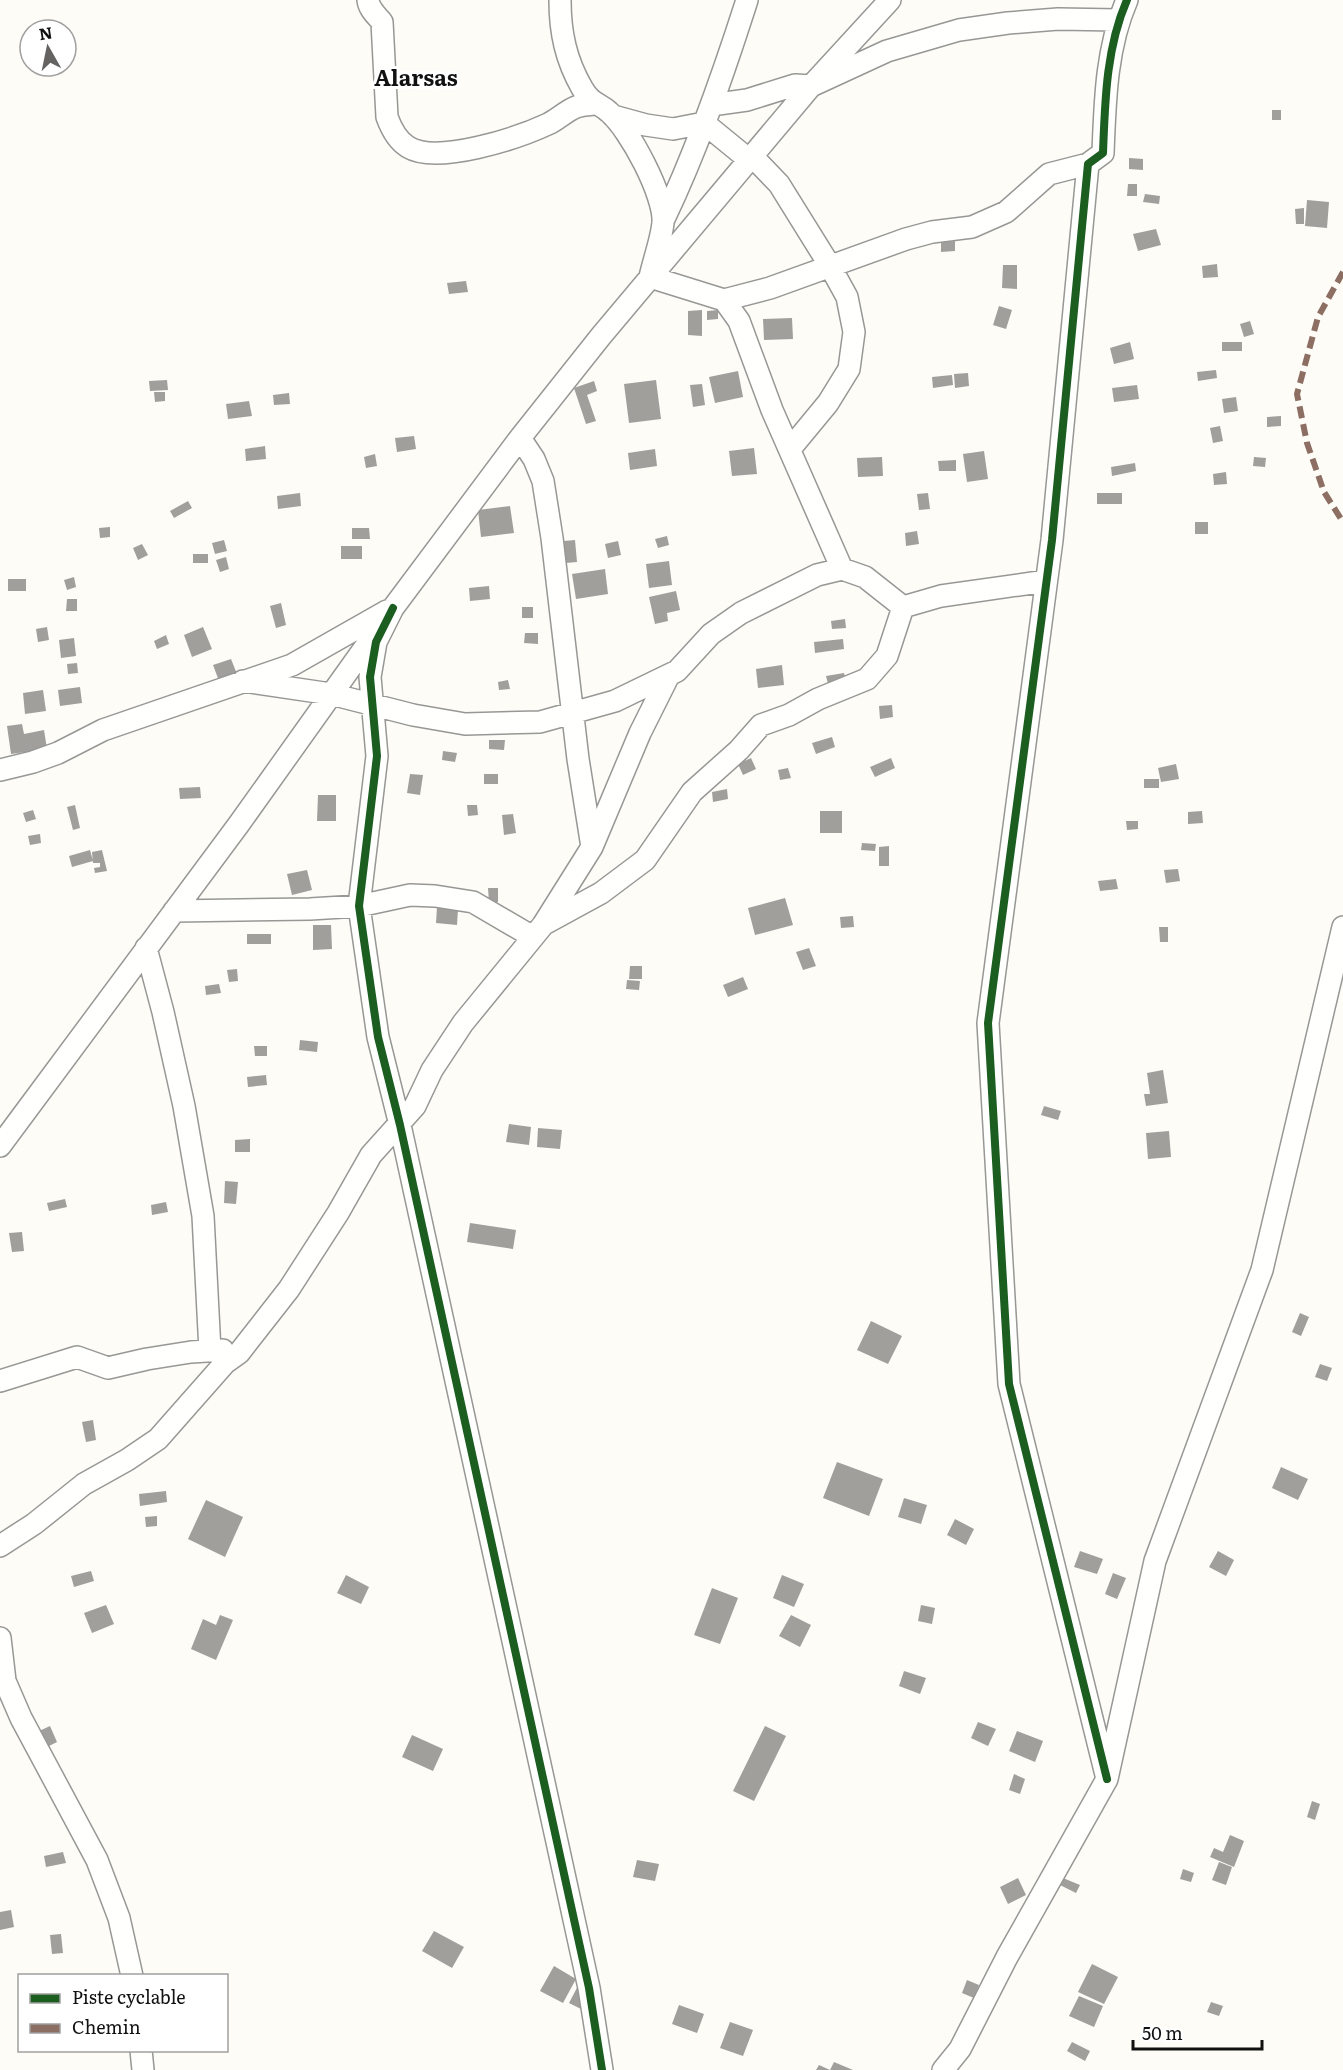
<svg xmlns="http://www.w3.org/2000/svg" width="1343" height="2070" font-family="Literata,serif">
<rect width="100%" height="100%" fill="#fdfcf7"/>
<path fill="#a19f9c" d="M1272,110H1281V120H1272Z
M1129,158L1143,159V170L1129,169Z
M1128,184H1137V196H1127Z
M1145,194L1160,196L1159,204L1143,202Z
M1307,200L1329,202L1327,228L1305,226Z
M1304,208V224H1296L1295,209Z
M1156,229L1161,245L1138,251L1133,234Z
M955,241V251L941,252V242Z
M1217,264L1218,277L1203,278L1202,266Z
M1003,265H1017V289L1002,288Z
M466,281L468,292L449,294L447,283Z
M999,306L1012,310L1006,329L993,325Z
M702,310V336L688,335V311Z
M718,310V319L707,320V311Z
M792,318L793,339L764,340L763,319Z
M1250,321L1254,334L1244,337L1240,324Z
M1130,342L1134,359L1114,364L1110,348Z
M1222,342H1242V351H1222Z
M1216,370L1217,378L1198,381L1197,372Z
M738,371L743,397L715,403L709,377Z
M968,373L969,386L955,388L954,374Z
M952,375L953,385L933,388L932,377Z
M167,380L168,390L150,391L149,381Z
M656,380L661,419L629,423L624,384Z
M594,381L597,391L587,395L596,421L586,424L574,388Z
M702,384L705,405L693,407L690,385Z
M1137,385L1139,399L1114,402L1112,388Z
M154,392H165V401L155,402Z
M289,393L290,404L274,405L273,395Z
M1236,397L1238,411L1224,413L1222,399Z
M249,401L252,416L228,419L226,404Z
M1281,416V426L1267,427V417Z
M1220,426L1223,441L1213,443L1210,428Z
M414,436L416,449L397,452L395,438Z
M265,446L266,459L246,461L245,449Z
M754,448L757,474L732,476L729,451Z
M655,449L657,466L630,470L628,453Z
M984,451L988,479L967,482L963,454Z
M375,454L377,466L366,468L364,457Z
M882,457L883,476L858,477L857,458Z
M1254,457L1266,458L1265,467L1253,466Z
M956,460V471H939L938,461Z
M1135,463L1136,471L1112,476L1111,467Z
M1226,472L1227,484L1214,485L1213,474Z
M300,493L301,506L278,509L277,496Z
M928,493L930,509L919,510L917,494Z
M1097,493H1122V504H1097Z
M188,501L192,508L174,518L170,511Z
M510,506L514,533L481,537L478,510Z
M1195,522H1208V534H1195Z
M110,527V537L100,538L99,528Z
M352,528H369L370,539H352Z
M917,531L919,544L906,546L905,533Z
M667,536L669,545L658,548L655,539Z
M224,540L227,551L215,554L212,543Z
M575,540L577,562L566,563L564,541Z
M618,541L621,555L608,558L605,544Z
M142,544L148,555L138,560L133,548Z
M341,546H362V559H341Z
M193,554H208V563H193Z
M226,557L229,569L220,572L216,560Z
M669,561L672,585L649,588L646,564Z
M605,569L608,594L576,599L572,574Z
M74,577L76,587L67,590L64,580Z
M8,579H26V591H8Z
M489,586L490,599L470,601L469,588Z
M676,591L680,610L667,613L668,621L655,624L649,597Z
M67,599H77V611H66Z
M281,603L286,625L276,628L270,606Z
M522,607H533V618H522Z
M845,619L846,628L832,629L831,621Z
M47,627L49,640L38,642L36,629Z
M203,627L212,649L192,657L184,635Z
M525,633H538V644L524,643Z
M166,635L169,644L157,649L154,641Z
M74,638L76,656L61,658L59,640Z
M843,639L844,649L815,653L814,642Z
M231,659L237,674L219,681L213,665Z
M77,663L78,673L68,674L67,664Z
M782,665L784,685L758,688L756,669Z
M844,673L846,681L828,684L826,676Z
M508,680L510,689L499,690L498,682Z
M80,687L82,703L60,706L58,690Z
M43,690L46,711L25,714L23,693Z
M892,705L893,717L880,719L879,706Z
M22,724L24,734L44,730L47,749L11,754L7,726Z
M832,737L835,747L816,754L812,743Z
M489,740H505L504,750L489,749Z
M443,751L457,753L455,762L442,760Z
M751,758L756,769L743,775L738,764Z
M891,758L895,768L875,777L870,767Z
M1176,764L1179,779L1161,782L1158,768Z
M788,768L791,778L780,780L778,770Z
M410,774L423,775L420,795L407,793Z
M484,774H498V784H484Z
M1144,779H1159V788H1144Z
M200,787L201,798L180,799L179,788Z
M727,789L728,799L713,802L712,792Z
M318,795H336V821H317Z
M75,805L80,828L73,830L67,807Z
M467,805H477L478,815L468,816Z
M33,810L36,819L26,822L23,813Z
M820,811H842V833H820Z
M1202,811L1203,823L1188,824V812Z
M513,814L516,833L504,835L502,815Z
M1126,821H1138V829L1127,830Z
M40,834L41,843L30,845L28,836Z
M862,843L876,844L875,851L861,850Z
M889,846V866H879V847Z
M90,850L93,861L72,867L69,856Z
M102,850L107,871L95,873L94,868L100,867V863H93L92,852Z
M1178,869L1180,881L1166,883L1164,870Z
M307,870L312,890L292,895L287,874Z
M1116,879L1118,889L1100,891L1098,881Z
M488,888H498V902L489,903Z
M785,898L793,925L755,935L748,908Z
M437,907L458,909L457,925L436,923Z
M853,916L854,927L841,928L840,917Z
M313,925H331L332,949L313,950Z
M1159,927H1168V942H1160Z
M247,934H271V944H247Z
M809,948L816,966L803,970L796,952Z
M630,966H642V979H629Z
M237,969L238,981L229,982L227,970Z
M743,977L748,989L728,997L723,985Z
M627,980L640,981L639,990L626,989Z
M219,984L221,993L206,995L205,986Z
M300,1040L318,1042L317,1052L299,1050Z
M254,1046H267V1056H255Z
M1163,1070L1168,1103L1146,1106L1144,1094H1150L1147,1073Z
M266,1075L267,1085L248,1087L247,1077Z
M1044,1106L1061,1111L1058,1120L1041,1115Z
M509,1124L531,1127L529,1145L506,1142Z
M538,1128L562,1130L560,1149L537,1147Z
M1169,1131L1171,1157L1148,1159L1146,1133Z
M250,1139V1152H235V1140Z
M225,1181L238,1182L236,1204L224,1203Z
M65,1199L67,1207L49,1211L47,1203Z
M166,1202L168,1212L152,1215L151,1205Z
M470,1223L516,1230L513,1249L467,1242Z
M22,1232L24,1251L12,1252L9,1233Z
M1300,1313L1309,1317L1301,1336L1292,1332Z
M871,1321L902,1336L888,1364L857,1350Z
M1320,1364L1332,1368L1327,1381L1315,1377Z
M93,1420L96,1440L86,1442L82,1422Z
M837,1462L883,1479L869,1516L823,1498Z
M1281,1467L1308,1479L1298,1500L1272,1488Z
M166,1491L167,1502L140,1506L139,1494Z
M904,1498L927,1505L921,1524L898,1517Z
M206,1500L243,1517L225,1557L188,1539Z
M157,1516V1526L146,1527L145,1517Z
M955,1519L974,1529L966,1545L947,1535Z
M1080,1551L1103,1559L1097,1574L1074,1567Z
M1218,1551L1234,1560L1226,1576L1209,1567Z
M91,1571L94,1581L74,1587L71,1576Z
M1113,1573L1126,1578L1117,1599L1105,1594Z
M346,1575L369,1587L361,1604L337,1593Z
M782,1575L804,1584L794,1607L773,1598Z
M712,1588L738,1598L720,1644L694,1635Z
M106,1605L114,1624L92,1633L84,1613Z
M921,1605L935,1608L932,1624L918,1621Z
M220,1615L233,1620L216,1660L191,1649L203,1619L216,1625Z
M791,1615L811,1625L800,1647L779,1636Z
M904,1671L926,1678L920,1694L899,1686Z
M978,1722L996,1729L988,1746L971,1738Z
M50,1726L57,1742L45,1748L37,1732Z
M765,1726L786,1736L754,1801L733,1791Z
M1017,1731L1043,1741L1035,1762L1009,1751Z
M412,1735L443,1749L433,1771L402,1757Z
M1014,1774L1025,1779L1020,1794L1009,1790Z
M1312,1801L1320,1804L1315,1820L1307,1817Z
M1230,1835L1244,1841L1234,1867L1210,1857L1214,1848L1223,1852Z
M63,1852L66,1863L46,1867L44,1856Z
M637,1860L659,1864L655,1881L633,1877Z
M1219,1862L1232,1867L1226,1885L1212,1880Z
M1183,1869L1194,1873L1191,1882L1180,1879Z
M1018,1878L1026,1895L1008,1904L1000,1887Z
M1063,1878L1080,1885L1076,1893L1060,1885Z
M11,1910L14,1927L0,1930V1912Z
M434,1931L464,1947L452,1968L422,1951Z
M61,1934L63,1953L52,1954L50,1935Z
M1092,1964L1118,1977L1104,2004L1078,1992Z
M554,1966L576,1979L563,2003L540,1991Z
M967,1980L979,1985L974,1998L962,1993Z
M580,1982L589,2013L569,2003Z
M1079,1996L1103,2006L1094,2027L1069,2016Z
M1211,2002L1223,2006L1219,2016L1207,2012Z
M679,2005L704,2014L697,2033L672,2024Z
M730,2022L753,2030L743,2056L720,2048Z
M1072,2042L1090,2051L1085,2061L1067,2051Z
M834,2062L853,2070H816L819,2065L830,2070Z"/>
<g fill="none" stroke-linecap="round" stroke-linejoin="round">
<g stroke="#979795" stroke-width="24">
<path id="minor" d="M368,0C369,9 376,15 382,22L387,117C391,128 398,141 408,147C437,165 518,138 548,124C557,120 566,111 576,107C581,105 588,105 594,104
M560,0C560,33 566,60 582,88C592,105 598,102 609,112C630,130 665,196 663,223C661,241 654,259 650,277L724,300L739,321L772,410L842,569
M711,105L747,100L795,85L811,86L887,51L959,30L1008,23L1058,19L1118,20
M613,116L646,125L673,129L704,123L742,154L752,156L779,184L830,266L847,297L854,332L849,369L828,403L790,449
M663,221C697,150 723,75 747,0
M724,300L770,288L906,239L932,232L972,227L1006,212L1049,174L1088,164
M393,608L376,642L370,677L377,756L359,906L378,1037L400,1125L589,1988L602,2070
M243,681L331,694L413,715L465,724L540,722L615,701L677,671L711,634L741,613L817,575L842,569L865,577L903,607L941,596L1046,581
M0,770L33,762L58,753L103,730L292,665L387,611
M592,847L640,733L669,675
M174,911L310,909L359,906L410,895L435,896L473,902L533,937
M546,923L601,893L645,860L692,792L739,750L761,725L789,715L818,699L867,679L887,656L903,607
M146,948L163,1012L184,1106L203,1216L210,1351
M0,1146L239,824L393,608L520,438L601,336L811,86L890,0
M0,1381L77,1357L108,1368L147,1359L191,1352L223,1350
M0,1546L34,1524L84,1484L127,1460L158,1439L225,1363L239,1353L289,1289L338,1213L371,1155L415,1106L432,1070L463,1023L543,925L592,847L578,759L552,538L543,481L534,459L520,438
M0,1638L5,1681L21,1718L97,1860L119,1918L132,1976
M1107,1779L1009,1384L988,1023L1052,540L1088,164L1103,153C1105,102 1106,48 1127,0
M141,2050L143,2070
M943,2070L960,2049L1007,1957L1107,1779L1155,1561L1262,1270L1343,927"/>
</g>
<use href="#minor" stroke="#fffffe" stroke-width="21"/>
<path stroke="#8d6e63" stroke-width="6" stroke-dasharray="12 6" stroke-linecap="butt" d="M1343,272L1318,317L1297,394L1307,443L1324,492L1343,522"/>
<g stroke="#fff" stroke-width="11">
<path id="cycleway" d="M393,608L376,642L370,677L377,756L359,906L378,1037L400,1125L589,1988L602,2070
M1107,1779L1009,1384L988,1023L1052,540L1088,164L1103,153C1105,102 1106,48 1127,0"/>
</g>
<use href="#cycleway" stroke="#1b5e20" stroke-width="8"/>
</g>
<g text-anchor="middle" stroke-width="6" stroke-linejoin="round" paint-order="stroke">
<g font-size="22" font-weight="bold" fill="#111" stroke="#fff">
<text x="416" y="86">Alarsas</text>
</g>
</g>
<rect x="18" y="1974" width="210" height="78" fill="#ffffff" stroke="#a0a0a0" stroke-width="1.5"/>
<rect x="30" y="1994" width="30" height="9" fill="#1b5e20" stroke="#a0a0a0" stroke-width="1.5"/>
<text x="72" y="2004" font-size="18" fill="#111111">Piste cyclable</text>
<rect x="30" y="2024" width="30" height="9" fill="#8d6e63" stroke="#a0a0a0" stroke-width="1.5"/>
<text x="72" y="2034" font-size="18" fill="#111111">Chemin</text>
<g transform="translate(48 48) rotate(351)"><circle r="28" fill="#ffffff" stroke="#a0a0a0" stroke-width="1.5"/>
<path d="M0-4.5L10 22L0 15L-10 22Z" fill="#646362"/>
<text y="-9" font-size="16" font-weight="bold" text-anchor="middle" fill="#111111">N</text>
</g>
<path d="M1133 2040v9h129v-9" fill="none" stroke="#111111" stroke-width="3"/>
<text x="1142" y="2040" font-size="18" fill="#111111" stroke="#ffffff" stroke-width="4.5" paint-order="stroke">50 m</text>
</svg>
